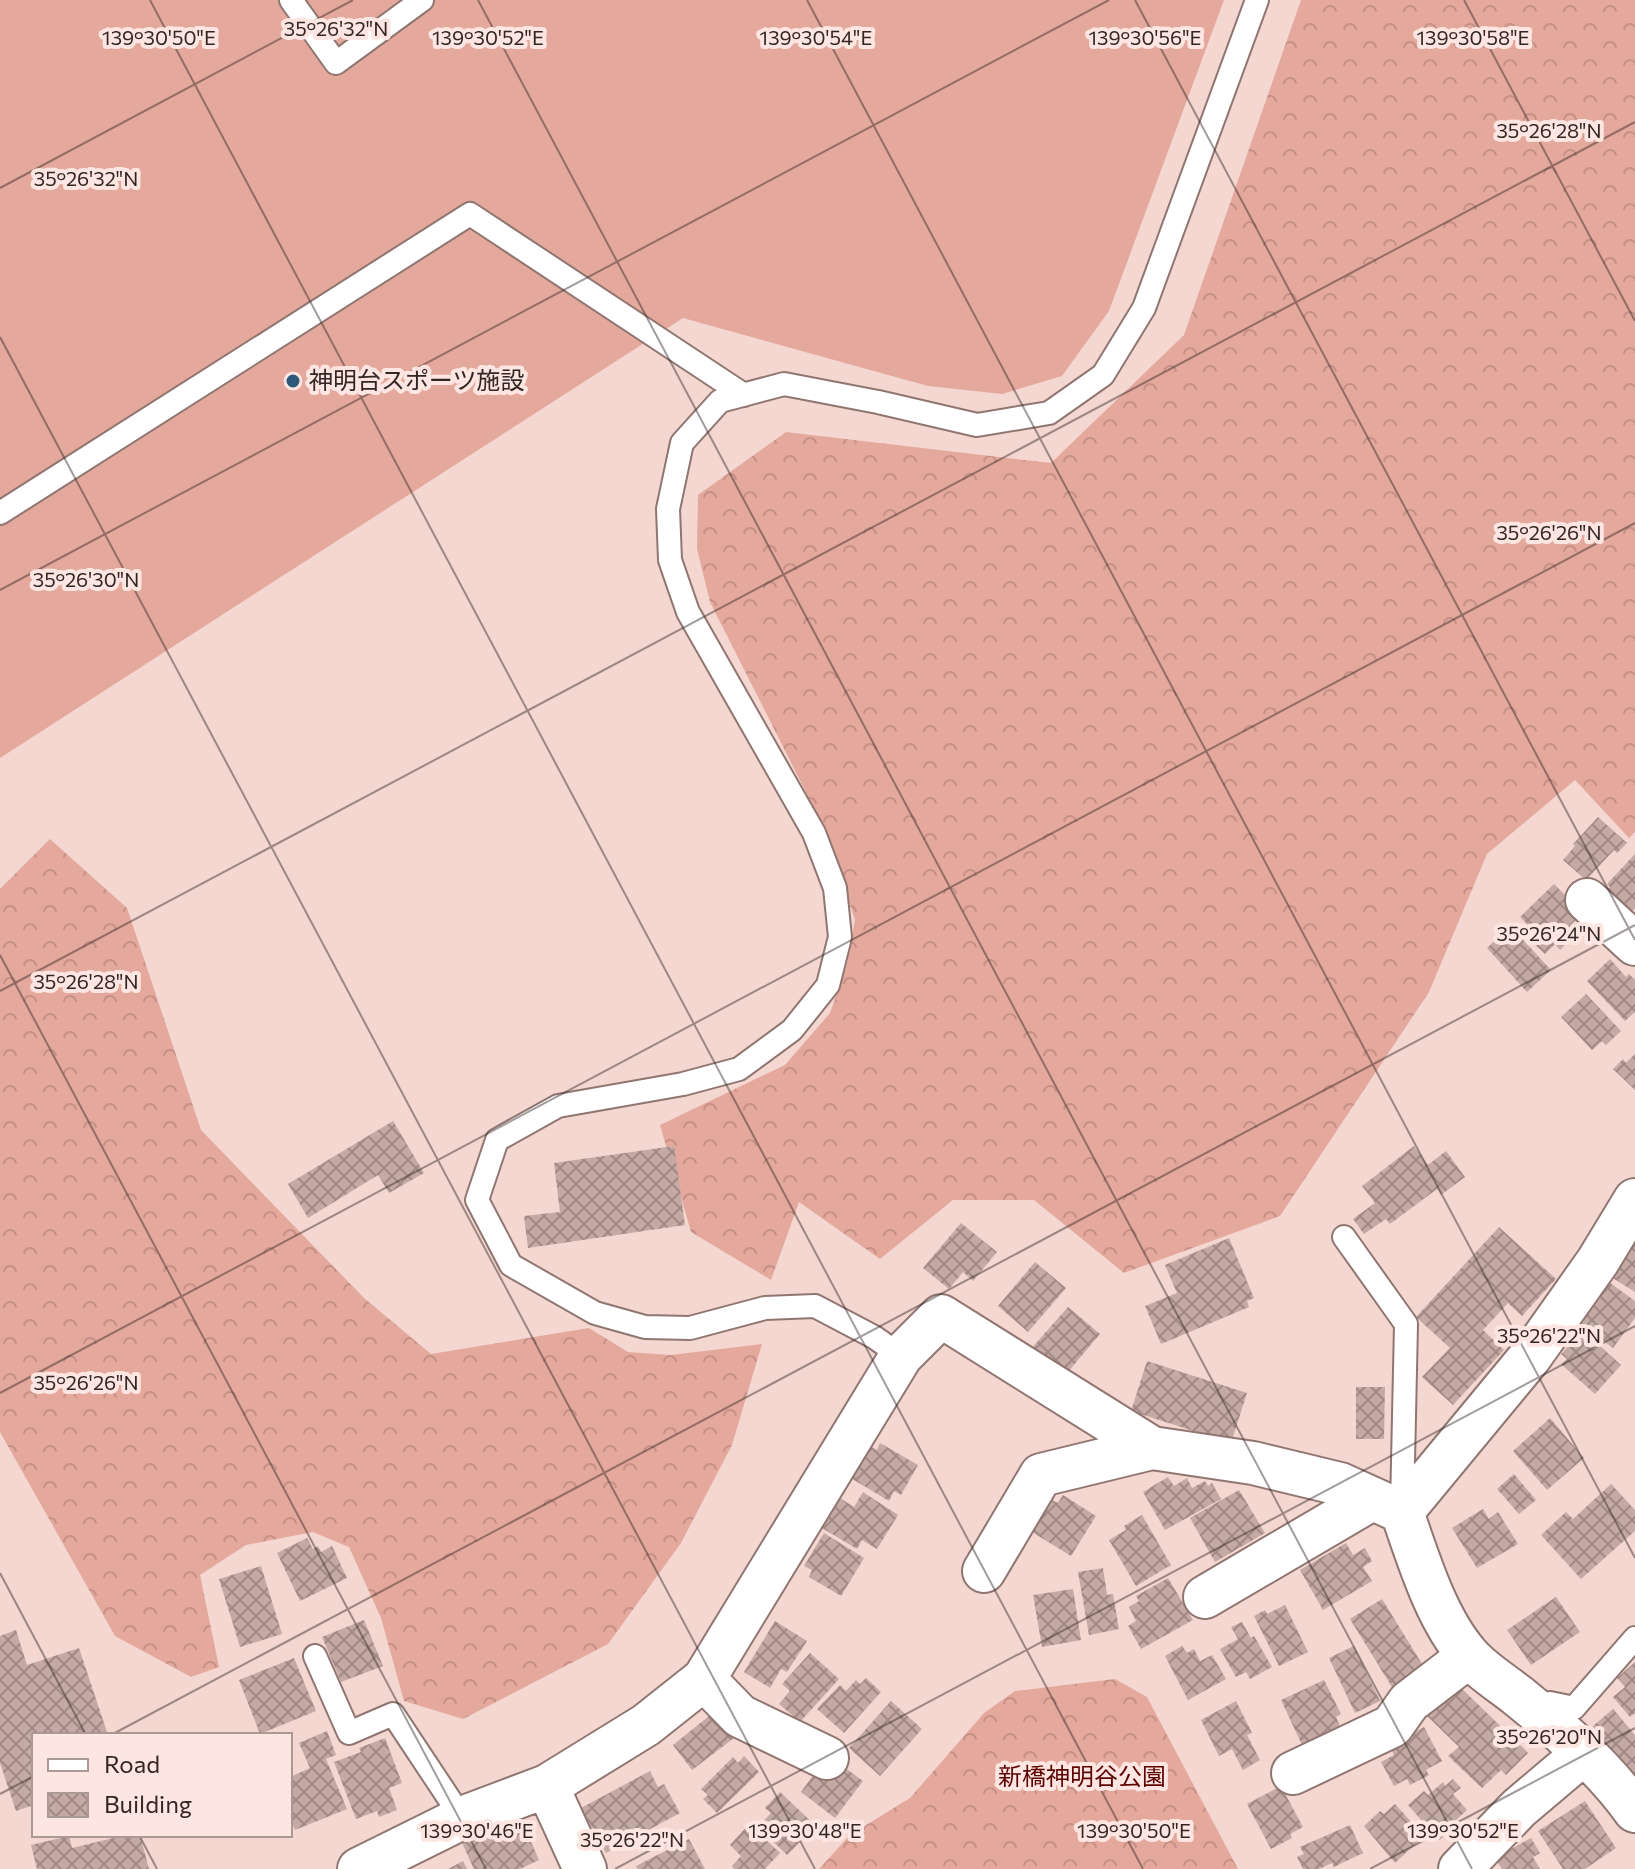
<svg xmlns="http://www.w3.org/2000/svg" width="1635" height="1869" font-family="Commissioner,'Noto Sans JP',sans-serif">
<defs>
<pattern id="forest-crowns" width="20" height="18" patternUnits="userSpaceOnUse" patternTransform="scale(2)"><rect width="20" height="18" fill="#e5a89c"/><path d="M2 6a3 3 0 1 1 6 0M12 15a3 3 0 1 1 6 0" fill="none" stroke="#c59086"/></pattern>
<pattern id="building-cross-hatch" width="8" height="8" patternUnits="userSpaceOnUse" patternTransform="scale(2)"><rect width="8" height="8" fill="#c5a9a4"/><path d="M0 0l8 8M0 8l8-8" fill="none" stroke="#a18985"/></pattern>
</defs>
<rect width="100%" height="100%" fill="#f4d7d1"/>
<path fill="url(#forest-crowns)" d="M1301,0H1635V832L1629,838L1575,780L1487,854L1429,992L1280,1216L1124,1273L1034,1200H953L880,1259L799,1202L771,1280L691,1232L660,1125L785,1065L830,1013L847,964L855,920L823,826L710,602L697,549L698,495L786,432L1051,463L1184,335Z
M50,839L127,908L201,1130L364,1298L431,1354L589,1328L628,1352L671,1355L762,1344L732,1445L681,1543L608,1644L463,1719L404,1701L381,1618L349,1547L313,1532L246,1545L200,1575L219,1667L191,1677L115,1636L0,1432V889Z
M1115,1679L1147,1697L1238,1869H819L850,1835L910,1798L984,1713L1015,1691Z"/>
<path fill="#e5a89c" d="M0,0H1224L1109,311L1062,376L1002,394L928,386L683,318L0,758Z"/>
<path fill="url(#building-cross-hatch)" d="M1598,817L1627,843L1617,853L1614,850L1586,880L1563,860L1575,846L1573,844Z
M1635,854V908L1628,915L1605,892L1610,887L1607,884Z
M1554,884L1583,913L1570,926L1576,933L1560,950L1555,944L1545,954L1521,931L1527,924L1520,917Z
M1510,926L1551,970L1527,992L1487,948Z
M1610,959L1626,977L1629,974L1635,980V1012L1625,1021L1587,981Z
M1586,994L1621,1031L1606,1045L1602,1041L1592,1050L1561,1017Z
M1635,1054V1090L1613,1069L1623,1059L1626,1063Z
M393,1121L424,1173L389,1193L378,1175L308,1218L288,1184Z
M674,1146L685,1225L528,1248L524,1216L560,1212L554,1163Z
M1414,1146L1428,1165L1446,1151L1465,1177L1441,1195L1437,1189L1390,1224L1386,1219L1364,1234L1353,1219L1375,1203L1362,1186Z
M961,1223L997,1252L973,1281L963,1272L949,1289L923,1268Z
M1499,1227L1556,1279L1522,1316L1508,1303L1483,1330L1504,1350L1453,1405L1422,1377L1450,1348L1416,1317Z
M1635,1235V1292L1608,1275Z
M1229,1238L1254,1298L1247,1301L1249,1307L1161,1344L1145,1306L1177,1293L1165,1265Z
M1035,1262L1066,1288L1028,1332L998,1306Z
M1606,1280L1635,1301V1318L1613,1348L1580,1324Z
M1068,1307L1100,1334L1062,1379L1029,1351Z
M1579,1335L1595,1349L1599,1345L1621,1365L1595,1394L1561,1364L1567,1359L1561,1354Z
M1147,1361L1247,1393L1231,1443L1131,1411Z
M1356,1387H1385L1384,1439H1356Z
M1550,1418L1584,1458L1547,1490L1513,1451Z
M880,1443L918,1465L901,1495L894,1491L889,1501L849,1477L868,1445L877,1450Z
M1514,1474L1536,1500L1519,1514L1497,1489Z
M1168,1477L1174,1486L1187,1478L1192,1488L1205,1481L1208,1486L1212,1483L1221,1499L1165,1530L1143,1492Z
M1611,1484L1635,1510V1531L1581,1579L1541,1535L1566,1512L1573,1519Z
M1239,1490L1265,1533L1215,1562L1190,1518Z
M863,1492L898,1515L877,1549L862,1540L857,1549L822,1528L840,1498L854,1507Z
M1063,1495L1096,1516L1071,1556L1032,1532L1052,1500L1058,1503Z
M1483,1509L1489,1519L1498,1512L1518,1544L1477,1568L1452,1528Z
M1142,1515L1171,1565L1136,1586L1109,1540L1126,1530L1124,1526Z
M824,1533L864,1558L841,1596L809,1577L812,1570L804,1566Z
M307,1538L313,1549L318,1546L321,1552L332,1546L347,1578L300,1601L277,1553Z
M1346,1543L1353,1555L1365,1548L1372,1561L1363,1567L1372,1581L1323,1610L1300,1570Z
M261,1566L282,1634L240,1647L219,1579Z
M1103,1568L1107,1595L1113,1594L1119,1629L1089,1635L1078,1572Z
M1168,1578L1193,1620L1141,1649L1128,1626L1136,1621L1129,1607L1139,1601L1136,1596Z
M1073,1589L1081,1640L1042,1647L1033,1595Z
M1556,1597L1580,1632L1531,1665L1507,1630Z
M1382,1599L1427,1672L1395,1692L1350,1619Z
M1285,1605L1308,1652L1279,1666L1254,1616L1265,1610L1267,1614Z
M364,1620L383,1666L341,1682L322,1637Z
M775,1621L807,1641L787,1672L781,1669L770,1688L744,1672Z
M1242,1622L1251,1638L1254,1636L1272,1667L1250,1679L1246,1672L1236,1677L1220,1649L1238,1639L1231,1627Z
M16,1630L27,1665L79,1648L108,1735H34V1805L16,1811L0,1763V1636Z
M1182,1646L1187,1653L1194,1649L1200,1661L1212,1655L1226,1679L1188,1700L1165,1656Z
M1354,1646L1380,1701L1355,1713L1329,1658Z
M810,1653L839,1679L800,1722L779,1704L790,1691L782,1684Z
M294,1658L316,1711L260,1734L239,1680Z
M1635,1662V1713L1630,1717L1613,1697L1625,1687L1617,1678Z
M866,1678L881,1692L844,1733L817,1709L840,1685L846,1691L856,1680L860,1684Z
M1324,1680L1341,1714L1336,1717L1341,1729L1303,1747L1281,1700Z
M1455,1682L1528,1753L1506,1775L1501,1770L1482,1788L1448,1756L1459,1747L1424,1713Z
M891,1701L922,1729L880,1776L849,1748Z
M1236,1701L1252,1733L1247,1735L1260,1760L1243,1770L1232,1749L1219,1756L1201,1720Z
M1613,1709L1635,1735V1779L1586,1732Z
M714,1712L734,1738L692,1770L673,1745Z
M1424,1727L1442,1761L1426,1770L1429,1775L1410,1785L1407,1779L1394,1786L1381,1762L1394,1755L1389,1745Z
M327,1731L336,1755L326,1759L347,1809L295,1830L290,1818V1777L310,1768L299,1743Z
M385,1738L402,1783L389,1788L397,1810L379,1817L377,1811L356,1819L334,1762L361,1752L359,1748Z
M744,1756L759,1772L717,1813L703,1799L708,1795L701,1789L733,1757L738,1763Z
M840,1764L863,1781L835,1818L801,1792L817,1770L828,1779Z
M650,1771L658,1787L664,1784L680,1813L606,1853L581,1808Z
M1453,1779L1461,1788L1453,1794L1467,1810L1455,1821L1458,1824L1439,1840L1408,1805L1424,1791L1428,1795L1443,1782L1445,1786Z
M1281,1786L1303,1827L1290,1834L1292,1838L1271,1849L1247,1804Z
M780,1792L816,1826L787,1855L758,1827L771,1813L765,1808Z
M1585,1801L1616,1848L1585,1869H1563L1538,1831Z
M1395,1804L1424,1836L1395,1863L1364,1826L1380,1811L1384,1814Z
M520,1817L539,1860L520,1869H474L462,1843Z
M749,1824L780,1853L765,1869H734L732,1866L741,1856L730,1845Z
M1350,1825L1363,1853L1334,1867L1332,1863L1319,1869H1303L1297,1857L1304,1854L1300,1847Z
M125,1835H140L149,1869H37L31,1845L69,1836L72,1848Z
M1531,1838L1540,1853L1533,1857L1540,1869H1502L1495,1858Z
M689,1839L705,1869H638L636,1866Z
M463,1861L467,1869H448Z"/>
<g fill="none" stroke-linecap="round" stroke-linejoin="round">
<g stroke="#907671" stroke-width="26">
<path id="service" d="M291,0L336,63L422,0
M0,513L470,214L744,395
M1344,1237L1406,1324L1402,1508
M901,1356L874,1337L815,1306L765,1308L690,1328L645,1327L595,1313L511,1265L477,1200L497,1140L558,1106L683,1084L739,1069L792,1030L828,985L840,937L835,888L814,833L688,612L670,560L668,509L682,443L720,401L784,384L878,402L977,425L1049,413L1103,375L1144,308L1257,0
M315,1656L349,1733L393,1714L462,1818
M1536,1706L1550,1703L1574,1708L1635,1638"/>
</g>
<g stroke="#907671" stroke-width="46">
<path id="minor" d="M1587,900L1635,944
M1402,1512L1530,1357L1598,1261L1635,1200
M984,1571L1041,1475L1152,1448
M1205,1597L1372,1499
M704,1679L740,1716L827,1758
M1293,1773L1392,1726L1409,1702L1469,1656
M547,1786L585,1869
M359,1869L462,1818L547,1786L646,1725L704,1679L901,1356L941,1316L1152,1448L1253,1463L1340,1484L1402,1512C1418,1558 1436,1619 1469,1656C1482,1671 1502,1683 1517,1695C1560,1730 1602,1765 1635,1811
M1460,1869L1519,1808L1584,1753"/>
</g>
<use href="#service" stroke="#fff" stroke-width="22"/>
<use href="#minor" stroke="#fff" stroke-width="42"/>
</g>
<path fill="none" stroke="#312624" stroke-width="2" stroke-opacity="0.45" d="M150,0L1143,1869M478,0L1472,1869M807,0L1635,1558M1135,0L1635,940M1464,0L1635,321M0,188L353,0M0,337L815,1869M0,590L1109,0M0,955L486,1869M0,991L1635,122M0,1393L1635,523M0,1573L86,1735M111,1735L1635,925M0,1794L34,1776M139,1835L157,1869M615,1869L1635,1326M1370,1869L1635,1728"/>
<circle fill="#2d5a7a" stroke="#fde5e1" stroke-width="3" cx="293" cy="381" r="8"/>
<g text-anchor="middle" stroke-width="8" stroke-linejoin="round" paint-order="stroke">
<g font-size="24" fill="#312624" stroke="#fde5e1" text-anchor="start">
<text x="309" y="389">神明台スポーツ施設</text>
</g>
<g font-size="24" fill="#5d0300" stroke="#fde5e1">
<text x="1082" y="1785">新橋神明谷公園</text>
</g>
</g>
<g font-size="20" text-anchor="middle" fill="#312624" stroke="#fde5e1" stroke-width="8" stroke-linejoin="round" paint-order="stroke">
<text x="336" y="36">35°26'32"N</text>
<text x="159" y="45">139°30'50"E</text>
<text x="816" y="45">139°30'54"E</text>
<text x="1145" y="45">139°30'56"E</text>
<text x="1473" y="45">139°30'58"E</text>
<text x="488" y="45">139°30'52"E</text>
<text x="1549" y="138">35°26'28"N</text>
<text x="86" y="186">35°26'32"N</text>
<text x="1549" y="540">35°26'26"N</text>
<text x="86" y="587">35°26'30"N</text>
<text x="1549" y="941">35°26'24"N</text>
<text x="86" y="989">35°26'28"N</text>
<text x="1549" y="1343">35°26'22"N</text>
<text x="86" y="1390">35°26'26"N</text>
<text x="1549" y="1744">35°26'20"N</text>
<text x="477" y="1838">139°30'46"E</text>
<text x="805" y="1838">139°30'48"E</text>
<text x="1134" y="1838">139°30'50"E</text>
<text x="1463" y="1838">139°30'52"E</text>
<text x="632" y="1847">35°26'22"N</text>
</g>
<rect x="32" y="1733" width="260" height="104" fill="#fde5e1" stroke="#ab9995" stroke-width="2"/>
<rect x="48" y="1759" width="40" height="12" fill="#ffffff" stroke="#ab9995" stroke-width="2"/>
<text x="104" y="1773" font-size="24" fill="#312624">Road</text>
<rect x="48" y="1793" width="40" height="24" fill="url(#building-cross-hatch)" stroke="#ab9995" stroke-width="2"/>
<text x="104" y="1813" font-size="24" fill="#312624">Building</text>
</svg>
